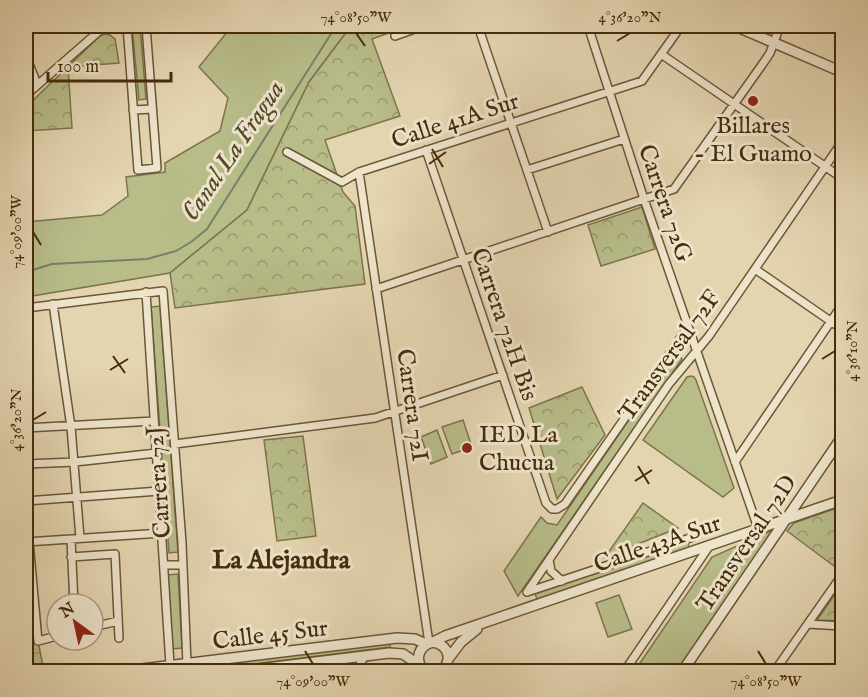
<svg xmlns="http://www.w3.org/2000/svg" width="868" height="697" font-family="'IM FELL English',serif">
<defs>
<pattern id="forest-crowns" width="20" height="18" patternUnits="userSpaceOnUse" patternTransform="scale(1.5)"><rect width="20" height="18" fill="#b7bc89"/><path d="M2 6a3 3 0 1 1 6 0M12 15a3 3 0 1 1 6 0" fill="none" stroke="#97996e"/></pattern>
</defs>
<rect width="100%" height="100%" fill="#e4d5b1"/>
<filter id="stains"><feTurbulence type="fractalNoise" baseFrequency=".00333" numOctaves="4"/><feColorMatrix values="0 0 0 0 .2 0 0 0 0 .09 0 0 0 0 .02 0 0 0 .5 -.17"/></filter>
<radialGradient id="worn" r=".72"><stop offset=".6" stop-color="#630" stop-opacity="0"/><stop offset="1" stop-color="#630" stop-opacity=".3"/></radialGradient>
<path fill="#b7bc89" stroke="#7e744a" stroke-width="1.5" d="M132,26H140L146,99L139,100Z
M232,26H351L309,82L247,210L170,273L26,297V222L102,215L128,196L126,177L165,172V163L220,131L228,98L199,67Z
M160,306L178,552L169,553L151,307Z
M676,351L682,359L518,596L504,571L541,517L547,523L557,525Z
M691,376L694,377L696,380L734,488L723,497L643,440L687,377Z
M463,420L472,447L452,454L442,427Z
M437,430L447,457L431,464L421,437Z
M773,530L677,671L634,672L712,557Z
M687,541L690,549L538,601L535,594Z
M178,574L182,648L172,649L168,575Z
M619,595L632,629L608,637L596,603Z
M390,642V647L199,671V667Z"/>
<path fill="url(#forest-crowns)" stroke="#7e744a" stroke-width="1.5" d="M351,26H408L372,39L400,116L325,140L343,192L355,206L365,284L175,308L170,273L247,210L309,82Z
M105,34L110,35L115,39L119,63L68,67L72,128L26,131V107L100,36Z
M642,207L655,249L601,266L588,225Z
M582,387L605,435L557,499L529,408Z
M303,436L316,536L277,541L264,440Z
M643,503L678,528L605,557Z
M834,509C840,526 850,553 838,569L787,531L794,523Z
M842,584V621L817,620Z
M38,641L44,671H26V642Z"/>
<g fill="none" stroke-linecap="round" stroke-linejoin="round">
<path stroke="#75816c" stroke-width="2" d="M26,272L52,264L147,259L176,251L191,242L207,229L336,26"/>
<g stroke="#6d5634" stroke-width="10">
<path id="minor" d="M127,26L138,170L157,168L146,26
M478,26L548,232
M588,26L644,199L758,528
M395,36L423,26
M661,54L842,178
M26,56L37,84
M26,95L105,26
M133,110L152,109
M426,150L546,503L552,509H557L565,504L688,327
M287,152L342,182L359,172L642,81L681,26
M527,170L624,139
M359,172L429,643
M755,269L842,329
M376,289L674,189L764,62L770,53L780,26
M146,292L170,665
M53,304L71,427L80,538
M26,308L163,291L182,543L187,664
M26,416L27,428
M26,428L154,421
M175,444L375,418L503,375
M735,462L842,305
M26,464L75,462L157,453
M26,501L159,491
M71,539L74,604
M26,542L162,533
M29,542L38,641L57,636
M71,557L115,554L119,638
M549,560L551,571L562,581
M164,565H183
M527,592L669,384L709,336L842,142
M527,592L693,537
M808,624L842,626
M93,627L118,621
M26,632L36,631
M355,672L365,656
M624,672L710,545
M774,672L842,575"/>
</g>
<g stroke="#6d5634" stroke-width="12">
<path id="tertiary" d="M735,26L842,72
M433,642L445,636L842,500
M449,658L461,642L477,629
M117,672L397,638L415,639L426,644
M233,672L389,653L403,654L419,665
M426,672C413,662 418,645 433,642C450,645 453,662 440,672
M682,672L842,437"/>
</g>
<use href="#minor" stroke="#ede4cc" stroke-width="7"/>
<use href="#tertiary" stroke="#ede4cc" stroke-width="9"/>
</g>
<path fill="none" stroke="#452c0b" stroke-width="2" d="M356,33L365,46M617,41L630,33M432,149L443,167M429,164L446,152M33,232L41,245M113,356L125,373M822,359L835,351M110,370L128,359M33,420L46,412M638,466L649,484M635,481L652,470M305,651L313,664M758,651L766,664"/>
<g fill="#8f2418" stroke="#ede4cc" stroke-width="2">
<circle cx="753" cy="101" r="6"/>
<circle cx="467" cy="448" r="6"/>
</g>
<g text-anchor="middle" stroke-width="6" stroke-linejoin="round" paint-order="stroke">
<g font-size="24" fill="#452c0b" stroke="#ede4cc">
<text transform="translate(455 120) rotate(-18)" y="8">Calle 41A Sur</text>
<text transform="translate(666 203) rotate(71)" y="8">Carrera 72G</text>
<text transform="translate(505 324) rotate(71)" y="8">Carrera 72H Bis</text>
<text transform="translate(669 355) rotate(-54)" y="8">Transversal 72F</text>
<text transform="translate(413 405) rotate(82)" y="8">Carrera 72I</text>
<text transform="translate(158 482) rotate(-94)" y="8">Carrera 72J</text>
<text transform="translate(657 543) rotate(-19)" y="8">Calle 43A Sur</text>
<text transform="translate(746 543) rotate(-56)" y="8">Transversal 72D</text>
<text transform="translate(270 634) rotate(-7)" y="8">Calle 45 Sur</text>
</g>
<g font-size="24" fill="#452c0b" stroke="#ede4cc">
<text x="753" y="133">Billares<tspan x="753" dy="28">- El Guamo</tspan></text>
<text x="479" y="442" text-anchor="start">IED La<tspan x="479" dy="28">Chucua</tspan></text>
</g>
<g font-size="26" font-style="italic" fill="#55482b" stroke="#ede4cc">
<text transform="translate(232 150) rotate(-56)" y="9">Canal La Fragua</text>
</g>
<g font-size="26" font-weight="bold" fill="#452c0b" stroke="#ede4cc">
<text x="281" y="568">La Alejandra</text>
</g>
</g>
<rect width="868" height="697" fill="none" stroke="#e4d5b1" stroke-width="66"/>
<g transform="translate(75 622) rotate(327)"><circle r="28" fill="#ede4cc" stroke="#aa9a7f" stroke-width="1.5"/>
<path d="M0-4.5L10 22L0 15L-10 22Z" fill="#8f2418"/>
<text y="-9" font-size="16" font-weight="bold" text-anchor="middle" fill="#452c0b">N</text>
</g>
<path d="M48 72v9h123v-9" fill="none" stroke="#452c0b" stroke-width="3"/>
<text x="57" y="72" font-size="18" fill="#452c0b" stroke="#ede4cc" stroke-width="4.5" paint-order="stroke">100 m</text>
<rect x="33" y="33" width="802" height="631" fill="none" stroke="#452c0b" stroke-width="2"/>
<g font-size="15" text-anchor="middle" fill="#452c0b">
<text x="356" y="22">74°08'50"W</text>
<text x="630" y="22">4°36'20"N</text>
<text transform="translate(16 232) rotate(-90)" y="5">74°09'00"W</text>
<text transform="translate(852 351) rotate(-90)" y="5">4°36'10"N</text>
<text transform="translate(16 420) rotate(-90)" y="5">4°36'20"N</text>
<text x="313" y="686">74°09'00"W</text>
<text x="766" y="686">74°08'50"W</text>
</g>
<rect width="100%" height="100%" filter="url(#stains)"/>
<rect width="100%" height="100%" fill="url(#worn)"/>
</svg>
